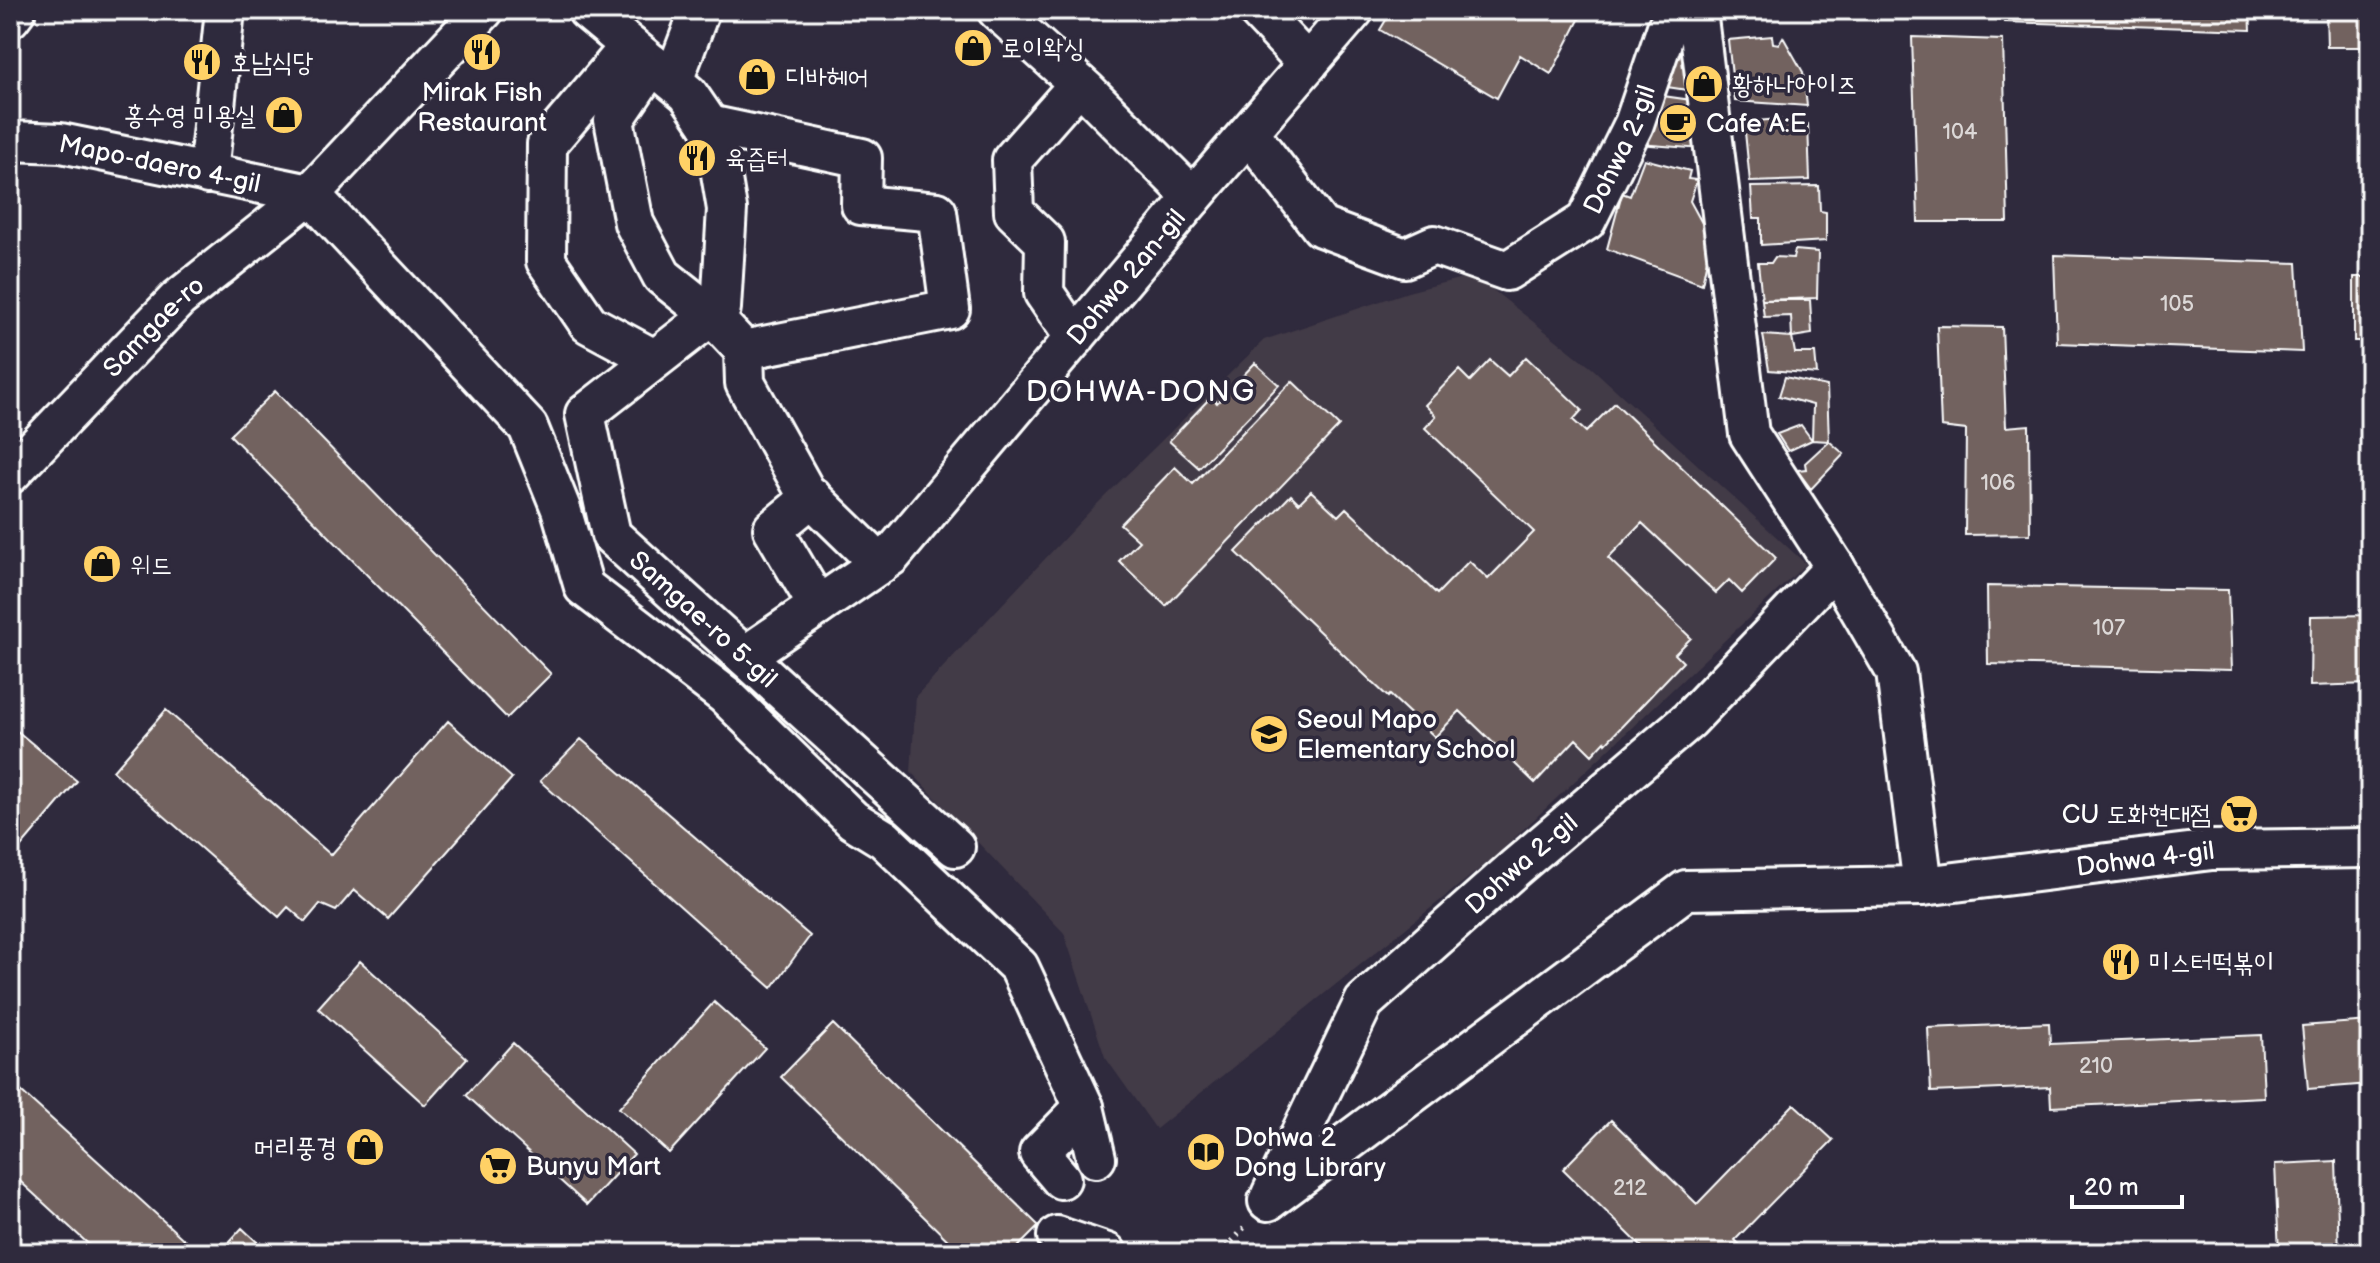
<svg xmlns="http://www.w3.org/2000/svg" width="2380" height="1263" font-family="'Balsamiq Sans','Poor Story',sans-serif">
<rect width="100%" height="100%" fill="#2f2a3d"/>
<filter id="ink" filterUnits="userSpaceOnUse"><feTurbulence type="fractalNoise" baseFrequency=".0125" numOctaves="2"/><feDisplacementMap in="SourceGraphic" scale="16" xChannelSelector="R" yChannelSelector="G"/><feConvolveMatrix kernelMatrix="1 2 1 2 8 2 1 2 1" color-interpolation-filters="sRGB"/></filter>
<g filter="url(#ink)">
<path fill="#433b47" d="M1474,275L1593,369L1806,564L1493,858L1156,1129L1105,1057L1064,933L911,772L916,696L1092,509L1264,340L1408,292Z"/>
<path fill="#72625f" stroke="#fff" stroke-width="2" d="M1392,10H1584L1551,74L1520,55L1497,98L1380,30Z
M2004,10H2250L2251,30L2004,22Z
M2326,10H2370V47H2327Z
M1772,36L1773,43L1779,44L1783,37L1803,72L1807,106L1735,101L1728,40Z
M1677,37L1688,38L1694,91L1660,86Z
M1912,37L2003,40L2008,222H1918Z
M1656,95L1691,100L1702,149L1639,144Z
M1780,119L1785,124H1808L1810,180L1750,182L1744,122Z
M1644,159L1690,171L1688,179L1697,180L1690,201L1702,223L1714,225L1702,284L1607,249L1622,193L1630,196Z
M1819,186L1820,211L1826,212V241L1761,245V218H1753L1751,187Z
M1795,250L1818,252L1817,298L1762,300L1758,263H1771L1775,257L1793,258Z
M2054,255L2297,263L2302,352L2057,343Z
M2354,277H2370V341H2354Z
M1762,300H1810L1812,334L1792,337L1791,316L1764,317Z
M1937,326L2002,327L2006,427L2029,425L2030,534L1965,535L1966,430L1941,427Z
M1763,335L1792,337L1795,353H1815L1817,374L1769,370Z
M1526,357L1582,410L1573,420L1586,432L1615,403L1776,558L1742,593L1729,580L1716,593L1642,523L1608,558L1691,638L1675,654L1683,662L1606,743L1605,741L1592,755L1576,739L1535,783L1460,711L1435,737L1390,695L1388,697L1236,552L1291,495L1299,503L1311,491L1338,516L1346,508L1437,594L1469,561L1488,579L1534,532L1425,428L1436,416L1425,405L1459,370L1470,381L1490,360L1508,376Z
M1255,363L1279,385L1199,468L1169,441L1211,397L1217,403Z
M1785,377L1827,386L1829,441L1812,440L1813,405L1779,396Z
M1292,381L1339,426L1166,606L1119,561L1139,541L1120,524L1175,467L1193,484Z
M275,391L551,674L507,718L230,435Z
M1801,425L1812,440L1788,451L1777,434Z
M1829,441L1844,454L1811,489L1797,470L1806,469L1805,463Z
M1987,586L2228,590L2231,670L1988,664Z
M2370,615V684L2310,686L2311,616Z
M166,710L331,855L448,721L512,778L388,919L354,890L336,911L320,904L305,922L288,907L279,917L113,771Z
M10,725L77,781L10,860Z
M581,739L810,936L772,988L540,781Z
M360,961L467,1058L425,1105L318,1008Z
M714,1002L765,1048L669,1153L619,1108Z
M2370,1021V1084L2308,1089L2302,1026Z
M2049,1023L2050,1044L2261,1035L2264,1097L2051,1107L2050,1087L1931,1092L1928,1028Z
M833,1024L1039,1226L1012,1253H961L781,1077Z
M513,1043L634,1154L587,1205L466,1095Z
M10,1081L190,1245L183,1253H98L10,1172Z
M1794,1104L1833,1140L1735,1240L1748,1253H1648L1563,1169L1611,1120L1697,1204Z
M2336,1161L2339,1253H2279L2275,1164Z
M242,1228L269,1253H219Z"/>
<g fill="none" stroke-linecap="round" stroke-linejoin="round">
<g stroke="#fff" stroke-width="44">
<g id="minor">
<path id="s1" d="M587,10L688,94L714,132L727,209L721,308L585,414L611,535L955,847"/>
<path d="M997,10L1086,90L1193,197"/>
<path d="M1257,10L1308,64"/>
<path d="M1697,10L1749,434L1835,567"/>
<path d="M10,18L16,10"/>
<path d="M630,46L547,144L546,261L589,324L654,359"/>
<path d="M652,64L614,120L634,223L662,276L711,315L744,350L745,383L805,491L880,564"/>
<path d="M673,81L700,10"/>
<path d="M709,125L862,158L861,205L937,212L950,309L744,350"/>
<path id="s2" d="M1249,133L1321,227L1405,258L1434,245L1507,271L1586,221L1634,124L1667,27L1684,10"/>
<path id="s3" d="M10,141L61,143L310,194L528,427L561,509L584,587L725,695L853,820L884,839L1019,967L1084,1107L1096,1158"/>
<path d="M208,174L225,10"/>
<path d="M1075,338L1044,293L1045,242L1014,212L1012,160L1079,84"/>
<path id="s4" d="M10,474L178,299L310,194L484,10"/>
<path d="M812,497L773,529L818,606"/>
<path id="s5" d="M745,656L891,556L1193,197L1354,10"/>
<path d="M1061,1179L1039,1153L1084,1107"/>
<path id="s6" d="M1271,1195L1364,1002L1516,867L1689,720L1835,567L1896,672L1923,886"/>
<path id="s7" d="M1268,1201L1686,890L1923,886L2212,850L2370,848"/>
<path d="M1057,1236L1107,1253"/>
</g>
</g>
<path stroke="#fff" stroke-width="5" stroke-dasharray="2 6" stroke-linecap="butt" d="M1221,1253L1245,1227"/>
<use href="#minor" stroke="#2f2a3d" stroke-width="38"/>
</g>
</g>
<defs>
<g id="shop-disc" transform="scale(2)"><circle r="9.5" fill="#ffd166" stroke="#2f2a3d"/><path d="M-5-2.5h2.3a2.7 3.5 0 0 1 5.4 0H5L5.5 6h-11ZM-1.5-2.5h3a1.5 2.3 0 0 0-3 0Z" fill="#111"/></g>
<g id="restaurant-disc" transform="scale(2)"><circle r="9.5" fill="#ffd166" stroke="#2f2a3d"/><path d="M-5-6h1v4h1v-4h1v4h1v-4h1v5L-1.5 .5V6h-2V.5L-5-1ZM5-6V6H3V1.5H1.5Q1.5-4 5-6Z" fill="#111"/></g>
<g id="cafe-disc" transform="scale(2)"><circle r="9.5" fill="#ffd166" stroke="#2f2a3d"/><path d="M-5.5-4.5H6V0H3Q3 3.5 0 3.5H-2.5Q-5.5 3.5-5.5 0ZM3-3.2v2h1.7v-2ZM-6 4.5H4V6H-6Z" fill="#111"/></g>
<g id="school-disc" transform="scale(2)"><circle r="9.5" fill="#ffd166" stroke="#2f2a3d"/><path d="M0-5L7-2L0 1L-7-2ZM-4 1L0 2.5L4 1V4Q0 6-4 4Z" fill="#111"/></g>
<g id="supermarket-disc" transform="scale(2)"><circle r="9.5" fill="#ffd166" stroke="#2f2a3d"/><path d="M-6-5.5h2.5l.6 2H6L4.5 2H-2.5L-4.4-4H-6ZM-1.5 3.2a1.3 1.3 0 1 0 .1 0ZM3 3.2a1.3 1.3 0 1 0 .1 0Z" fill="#111"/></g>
<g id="library-disc" transform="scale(2)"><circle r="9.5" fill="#ffd166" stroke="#2f2a3d"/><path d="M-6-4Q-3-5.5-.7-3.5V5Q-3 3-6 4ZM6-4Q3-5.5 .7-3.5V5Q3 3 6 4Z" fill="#111"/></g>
</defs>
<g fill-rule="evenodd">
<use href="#shop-disc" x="973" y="48"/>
<use href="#restaurant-disc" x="482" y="52"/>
<use href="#restaurant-disc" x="202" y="62"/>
<use href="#shop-disc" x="757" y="77"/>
<use href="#shop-disc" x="1704" y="84"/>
<use href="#shop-disc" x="284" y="115"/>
<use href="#cafe-disc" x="1678" y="123"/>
<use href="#restaurant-disc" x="697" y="158"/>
<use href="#shop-disc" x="102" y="564"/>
<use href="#school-disc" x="1269" y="734"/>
<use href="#supermarket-disc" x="2239" y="814"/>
<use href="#restaurant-disc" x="2121" y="962"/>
<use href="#shop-disc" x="365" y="1147"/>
<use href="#library-disc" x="1206" y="1152"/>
<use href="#supermarket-disc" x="498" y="1166"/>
</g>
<g text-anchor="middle" stroke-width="7" stroke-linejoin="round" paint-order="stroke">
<g font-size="22" fill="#dcd8d7">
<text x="1960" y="139">104</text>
<text x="2177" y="311">105</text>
<text x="1998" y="490">106</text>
<text x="2109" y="635">107</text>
<text x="2096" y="1073">210</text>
<text x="1630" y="1195">212</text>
</g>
<g font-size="26" fill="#fff" stroke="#2f2a3d" text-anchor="start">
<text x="1001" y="57">로이왁싱</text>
<text x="230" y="71">호남식당</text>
<text x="785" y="86">디바헤어</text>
<text x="1732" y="93">황하나아이즈</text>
<text x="482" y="101" text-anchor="middle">Mirak Fish<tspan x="482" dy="30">Restaurant</tspan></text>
<text x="256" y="124" text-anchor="end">홍수영 미용실</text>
<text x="1706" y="132">Cafe A:E</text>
<text x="725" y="167">육즙터</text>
<text x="130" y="573">위드</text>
<text x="1297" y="728">Seoul Mapo<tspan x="1297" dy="30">Elementary School</tspan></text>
<text x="2211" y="823" text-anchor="end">CU 도화현대점</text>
<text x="2149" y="971">미스터떡볶이</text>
<text x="1234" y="1146">Dohwa 2<tspan x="1234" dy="30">Dong Library</tspan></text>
<text x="337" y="1156" text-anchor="end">머리풍경</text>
<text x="526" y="1175">Bunyu Mart</text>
</g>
<g font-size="26" fill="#fff" stroke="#2f2a3d">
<text dy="9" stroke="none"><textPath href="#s2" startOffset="490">Dohwa 2-gil</textPath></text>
<text dy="9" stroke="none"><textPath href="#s3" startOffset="152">Mapo-daero 4-gil</textPath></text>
<text dy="9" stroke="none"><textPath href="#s5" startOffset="542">Dohwa 2an-gil</textPath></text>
<text dy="9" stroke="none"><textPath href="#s4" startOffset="206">Samgae-ro</textPath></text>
<text dy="9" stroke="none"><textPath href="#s1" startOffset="776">Samgae-ro 5-gil</textPath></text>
<text dy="9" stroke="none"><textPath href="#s7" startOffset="982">Dohwa 4-gil</textPath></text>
<text dy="9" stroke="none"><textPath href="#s6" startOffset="424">Dohwa 2-gil</textPath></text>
</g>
<g font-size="30" letter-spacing="2" fill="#fff" stroke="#2f2a3d">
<text x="1141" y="401">DOHWA-DONG</text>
</g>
</g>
<rect width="2380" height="1263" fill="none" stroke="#2f2a3d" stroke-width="40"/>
<rect x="20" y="20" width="2340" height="1223" fill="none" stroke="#fff" stroke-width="3" filter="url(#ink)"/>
<path d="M2072 1195v12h110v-12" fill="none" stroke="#ffffff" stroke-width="4"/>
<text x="2084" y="1195" font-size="24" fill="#ffffff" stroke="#2f2a3d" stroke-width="6" paint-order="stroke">20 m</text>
</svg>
